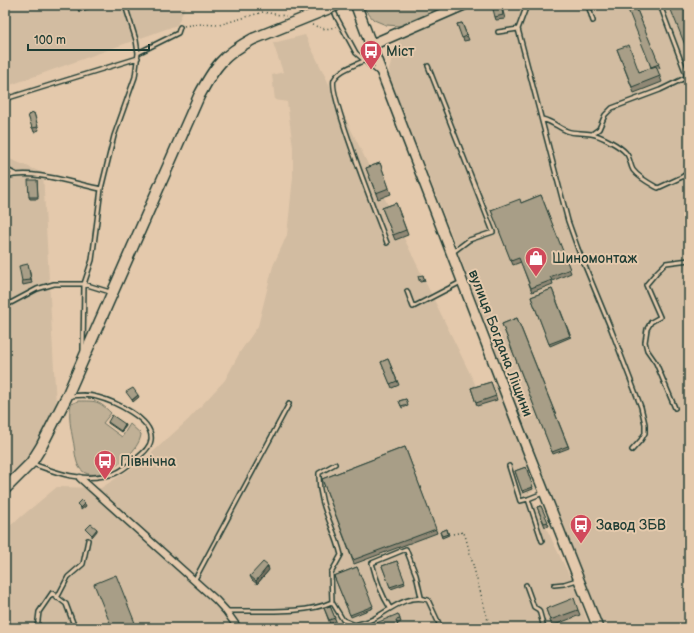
<svg xmlns="http://www.w3.org/2000/svg" width="694" height="633" font-family="'Balsamiq Sans',sans-serif">
<rect width="100%" height="100%" fill="#e4c9ac"/>
<filter id="ink" filterUnits="userSpaceOnUse"><feTurbulence type="fractalNoise" baseFrequency=".025" numOctaves="2"/><feDisplacementMap in="SourceGraphic" scale="8" xChannelSelector="R" yChannelSelector="G"/><feConvolveMatrix kernelMatrix="1 2 1 2 8 2 1 2 1" color-interpolation-filters="sRGB"/></filter>
<g filter="url(#ink)">
<path fill="#d2bca1" d="M5,5H186L177,25L5,87Z
M474,5H689V628H604L500,363L451,233L390,78L389,70L395,48L402,38L413,30Z
M305,35L478,390L497,384L536,490L529,493L577,591L589,628H5V530L57,487L101,488L144,460L188,420L225,380L240,352L258,326L273,266L287,235L293,177V147L287,102L275,100L272,75L283,72L273,43Z
M5,157L43,173L56,405L30,454L19,466L5,478Z"/>
<path fill="#c0b096" stroke="#707665" d="M366,5H453L401,26L386,25L374,20L366,11L364,6Z
M78,401C96,401 98,400 111,413L103,423L122,437L130,424L141,434C140,454 93,490 79,467C75,460 75,449 73,440C71,429 68,416 71,404Z"/>
<g fill="none" stroke-linecap="round" stroke-linejoin="round">
<g stroke="#1f3d34" stroke-width="6">
<path id="lane" d="M527,5L518,29L568,221L578,249L611,329L641,407L645,424V433L641,440L632,450
M588,5L593,21
M660,5L689,82
M333,9L337,18L356,53L379,73
M498,32L518,29
M138,53L178,33L180,27
M365,60C356,65 338,70 334,80C328,94 379,221 387,243
M428,66L493,232L469,240L453,252
M5,99L138,58
M542,119C554,122 557,127 567,131C575,134 583,132 591,134C600,135 620,146 626,153C630,157 630,165 633,170C639,178 649,183 658,188L682,177L689,172
M592,134L599,129L605,115L612,108L660,90L687,77
M5,169L15,174
M5,177C34,169 71,183 101,189
M407,291L413,307L461,282
M5,306L37,289L54,284H84L110,292
M83,350L84,284L92,260L101,189L114,136L135,77L138,53L136,40L125,5
M675,408L656,363L647,350L645,342L647,329L651,322L660,317L646,285L656,273L666,263L689,260
M33,464C58,473 77,481 104,476C108,475 113,475 116,473C123,470 130,464 136,459C142,454 150,448 151,440C154,419 113,401 97,397C88,394 79,395 70,396
M509,466L520,501L528,499L543,493
M528,499L542,541
M194,581L289,404
M526,585L534,607L539,610L544,628
M554,585L564,584L577,580
M57,598L68,577L83,564L88,540
M332,602L331,573L341,555C334,525 318,506 319,473L335,464
M390,608C381,594 376,579 372,563L406,549L416,575L421,597
M226,611C258,610 304,615 332,602L343,620L355,625C361,623 367,622 373,619C390,610 408,593 428,600L441,628
M37,628L39,612L52,593L66,604L75,628"/>
</g>
<g stroke="#1f3d34" stroke-width="9">
<path id="street" d="M80,478L216,600L226,611L238,628"/>
</g>
<g stroke="#1f3d34" stroke-width="12">
<path id="secondary" d="M371,45L520,431L598,628"/>
</g>
<g stroke="#1f3d34" stroke-width="13">
<path id="primary" d="M356,5L371,45L463,5
M5,489L31,463L41,447L67,396L199,96C215,66 223,55 253,39"/>
</g>
<path stroke="#1f3d34" stroke-width="1.5" stroke-dasharray="1 3" stroke-linecap="butt" d="M312,25L325,29L336,27
M184,26L198,24L219,25L263,12L286,16
M453,534L463,532L465,535L490,628"/>
<use href="#lane" stroke="#e4c9ac" stroke-width="3"/>
<use href="#street" stroke="#e4c9ac" stroke-width="6"/>
<use href="#secondary" stroke="#e4c9ac" stroke-width="9"/>
<use href="#primary" stroke="#e4c9ac" stroke-width="10"/>
<g stroke="#1f3d34" stroke-width="13" stroke-linecap="butt">
<path id="primary-bridge" d="M253,39L337,5"/>
</g>
<use href="#primary-bridge" stroke="#e4c9ac" stroke-width="10"/>
</g>
<path fill="#908874" stroke="#1f3d34" d="M77,5H100L79,12Z
M635,5L660,68L657,69L662,82L634,93L617,49L639,72L651,68Z
M502,7L505,19L496,20L495,17Z
M462,23L469,40L464,41L457,24Z
M34,113L39,130L34,132L28,115Z
M380,163L391,194L378,199L366,168Z
M37,180L38,199H30L29,197Z
M541,195L571,273L552,281L553,284L532,292L521,262L513,265L491,210L521,203Z
M396,203L408,235L395,240L382,208Z
M28,264L29,268L32,283L23,285L22,281Z
M423,275L425,281L420,282L419,280Z
M552,289L571,337L550,346L531,297Z
M517,318L569,448L553,454L502,324Z
M388,359L399,385L392,388L381,362Z
M491,382L497,400L477,406L471,388Z
M406,399L408,406L402,408L399,401Z
M108,422L125,424L126,426L121,432L108,423Z
M405,447L437,533L354,564L322,479Z
M526,467L533,489L523,493L515,471Z
M541,506L549,526L545,527L537,507Z
M447,529L449,535L442,538L440,532Z
M397,561L405,584L391,589L382,566Z
M357,567L373,608L351,617L334,576Z
M269,570L257,584L252,580L250,576Z
M330,606L336,621L330,624L324,608Z
M546,609L578,610L580,615L552,626Z
M398,614L401,622L397,624L399,628H376Z"/>
<path fill="#766f5e" stroke="#1f3d34" d="M138,395L139,397L133,402L132,400Z
M125,424L126,426L121,432V431Z
M85,504L86,506L81,510V508Z
M97,529V531L92,537V535Z
M268,566L269,570L257,584L256,581Z"/>
<path fill="#a89e87" stroke="#1f3d34" d="M77,5H94L78,10Z
M492,5H501L503,15L495,17Z
M632,5H635L659,64L651,67L627,7Z
M669,5H689V55Z
M462,23L467,36L462,38L457,24Z
M629,45L639,72L656,66L660,76L632,87L617,49Z
M34,113L38,127L32,128L28,115Z
M380,163L389,188L376,193L366,168Z
M28,180H37L38,197H29Z
M541,195L570,269L550,277L552,280L531,288L519,258L511,261L491,210L520,199L521,203Z
M396,203L406,230L393,235L382,208Z
M28,264L31,280L22,281L19,266Z
M423,275L424,279L419,280L418,276Z
M552,289L570,336L549,344L531,297Z
M517,318L568,446L552,452L502,324Z
M388,359L397,381L390,384L381,362Z
M491,382L496,396L476,403L471,388Z
M133,388L138,395L132,400L126,392Z
M406,399L408,404L401,406L399,401Z
M112,415L125,424L121,431L108,422Z
M405,447L436,529L353,560L322,479Z
M526,467L533,487L522,491L515,471Z
M81,500L85,504L81,508L77,504Z
M541,506L548,522L544,523L537,507Z
M91,524L97,529L92,535L86,529Z
M447,529L448,534L442,536L440,532Z
M397,561L405,582L390,587L382,566Z
M263,562L268,566L256,581L250,576Z
M357,567L373,606L350,615L334,576Z
M116,575L137,628H112L94,584Z
M574,598L578,610L550,620L546,609Z
M330,606L335,618L329,620L324,608Z
M398,614L400,619L396,620L398,626L394,628H376L374,624Z"/>
</g>
<defs>
<g id="bus-pin" transform="scale(1.15)"><path d="M0 17L-7.5 6A9.5 9.5 0 1 1 7.5 6Z" fill="#d1495b" stroke="#e4c9ac"/><path d="M-5-6H5V4H4V6H2V4H-2V6H-4V4H-5ZM-3.5-4V0h7V-4ZM-3.5 1.2v1.5H-2V1.2ZM2 1.2v1.5H3.5V1.2Z" fill="#fff"/></g>
<g id="shop-pin" transform="scale(1.15)"><path d="M0 17L-7.5 6A9.5 9.5 0 1 1 7.5 6Z" fill="#d1495b" stroke="#e4c9ac"/><path d="M-5-2.5h2.3a2.7 3.5 0 0 1 5.4 0H5L5.5 6h-11ZM-1.5-2.5h3a1.5 2.3 0 0 0-3 0Z" fill="#fff"/></g>
</defs>
<g fill-rule="evenodd">
<use href="#bus-pin" x="371" y="51"/>
<use href="#shop-pin" x="536" y="258"/>
<use href="#bus-pin" x="105" y="461"/>
<use href="#bus-pin" x="581" y="525"/>
</g>
<g text-anchor="middle" stroke-width="4" stroke-linejoin="round" paint-order="stroke">
<g font-size="14" fill="#1f3d34" stroke="#e4c9ac" text-anchor="start">
<text x="386" y="56">Міст</text>
<text x="552" y="263">Шиномонтаж</text>
<text x="120" y="466">Північна</text>
<text x="596" y="530">Завод ЗБВ</text>
</g>
<g font-size="14" fill="#1f3d34" stroke="#e4c9ac">
<text transform="translate(501 343) rotate(69)" y="5">вулиця Богдана Ліщини</text>
</g>
</g>
<rect width="694" height="633" fill="none" stroke="#e4c9ac" stroke-width="20"/>
<rect x="10" y="10" width="674" height="613" fill="none" stroke="#1f3d34" stroke-width="1.5" filter="url(#ink)"/>
<path d="M28 44v6h121v-6" fill="none" stroke="#1f3d34" stroke-width="2"/>
<text x="34" y="44" font-size="12" fill="#1f3d34" stroke="#e4c9ac" stroke-width="3" paint-order="stroke">100 m</text>
</svg>
